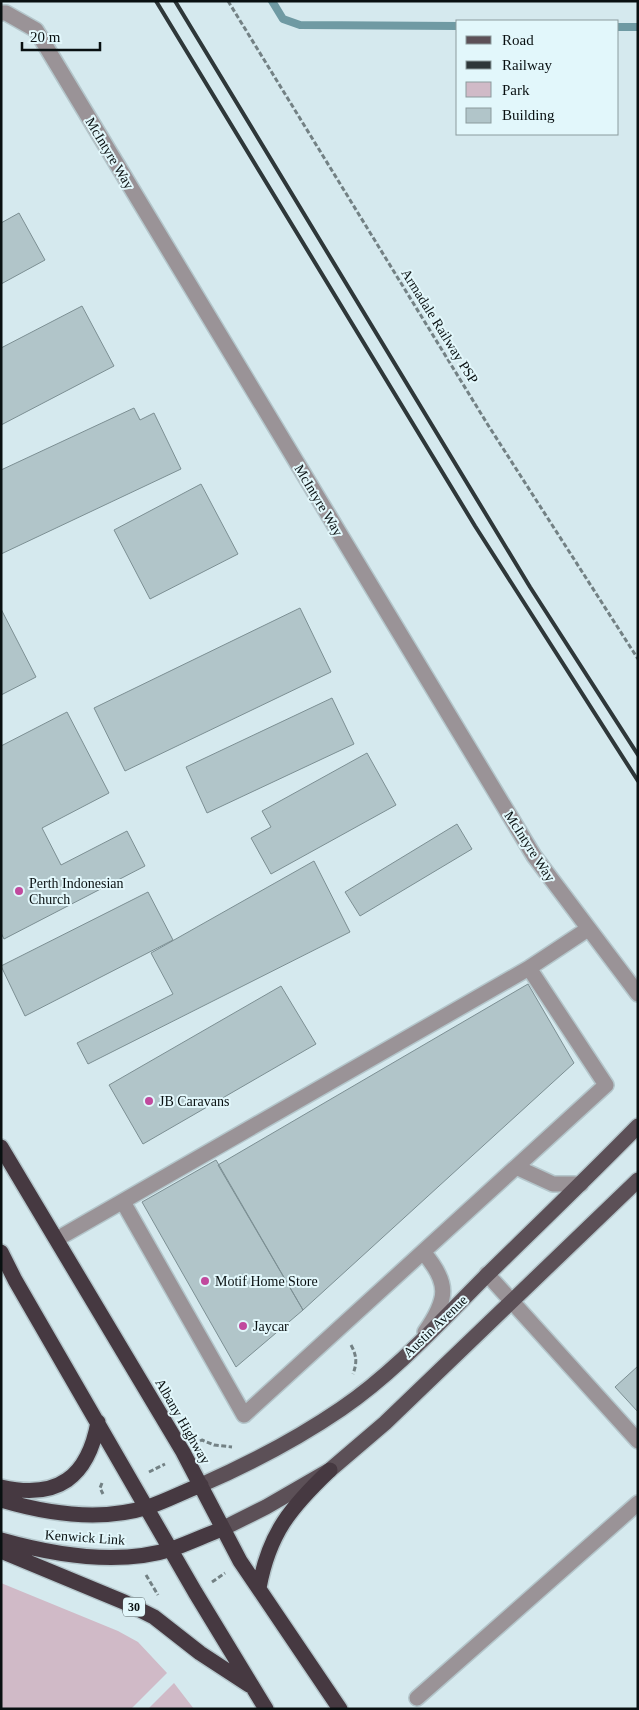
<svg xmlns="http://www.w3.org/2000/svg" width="639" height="1710" font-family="Georgia,serif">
<rect width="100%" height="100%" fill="#d5e9ee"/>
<path fill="#d0bac7" d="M1,1583L118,1631L138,1642L167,1673L131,1709H1Z
M174,1683L194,1709H148Z"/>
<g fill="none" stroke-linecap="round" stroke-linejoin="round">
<path stroke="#6f9aa3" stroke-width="8" d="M272,1L283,19L300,25L458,26
M618,27H638"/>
</g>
<path fill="#b1c5c9" stroke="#7c8f93" d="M19,213L45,260L1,284V223Z
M82,306L114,366L1,425V348Z
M134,408L140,420L154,413L181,469L1,554V470Z
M201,484L238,554L150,599L114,530Z
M300,608L331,672L125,771L94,708Z
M1,609L36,677L1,695Z
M332,698L354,744L207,813L186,767Z
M67,712L109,793L42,828L61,865L127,831L145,866L4,939L1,933V746Z
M367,753L396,805L271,874L251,838L271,827L262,811Z
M457,824L472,849L360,916L345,892Z
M314,861L350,932L88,1064L77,1043L173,994L151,953Z
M148,892L173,940L25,1016L1,966Z
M528,984L574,1063L303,1310L218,1165Z
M281,986L316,1044L143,1144L109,1085Z
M216,1160L303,1310L236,1367L142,1202Z
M638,1366V1412L615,1387Z"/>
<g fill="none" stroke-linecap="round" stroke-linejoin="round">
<g stroke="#b4c6cb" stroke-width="18">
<path id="minor" d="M1,13H6L36,30L534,856L638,994
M516,1167L553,1184H581
M123,1202L244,1415L606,1085L529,968
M57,1239L529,968L588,929
M423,1252C450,1283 448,1299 425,1332
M487,1274L638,1441
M417,1698L638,1503"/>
</g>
<g stroke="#b4c6cb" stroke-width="18">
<path id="major" d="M201,1485C249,1464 297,1439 341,1409C395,1372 440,1322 486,1276C537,1226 588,1177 638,1126
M222,1529L266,1507L330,1470L385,1423L638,1180"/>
</g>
<g stroke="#b4c6cb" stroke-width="18">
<path id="highway" d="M1,1147L183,1452L240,1561L340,1709
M1,1252L15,1280L195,1592L266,1709
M1,1487C58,1500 88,1477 98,1422
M1,1500C48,1514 100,1522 148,1507C166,1501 183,1492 201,1485
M1,1540C54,1555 118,1566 172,1549C189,1543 206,1535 222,1529
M1,1551L124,1602L154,1617L200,1653L249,1685
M259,1588C269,1533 291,1507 330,1470"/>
</g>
<path stroke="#738184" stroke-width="3" stroke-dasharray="5 2.5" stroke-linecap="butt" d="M228,1L488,425L638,659
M351,1345C357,1356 357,1363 353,1374
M200,1441L202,1440L214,1445L232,1447
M149,1472L165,1464
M102,1483L100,1488L103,1494
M146,1575L158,1595
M212,1582L225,1573"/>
<use href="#minor" stroke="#9a9397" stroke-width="15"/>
<use href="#major" stroke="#5c5057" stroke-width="15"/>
<use href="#highway" stroke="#463941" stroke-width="15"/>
<path stroke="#2e3739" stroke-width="4" d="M156,1L475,526L638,781
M175,1L530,587L638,755"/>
</g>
<g fill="#c1499d" stroke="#e2f7fb" stroke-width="2">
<circle cx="19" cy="891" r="5"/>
<circle cx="149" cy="1101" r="5"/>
<circle cx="205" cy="1281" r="5"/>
<circle cx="243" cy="1326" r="5"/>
</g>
<g text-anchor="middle" stroke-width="4" stroke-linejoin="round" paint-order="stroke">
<rect fill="#e2f7fb" stroke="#4a5557" stroke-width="1" x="123" y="1597.5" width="22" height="19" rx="4"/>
<g font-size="12" font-weight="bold" fill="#091011">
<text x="134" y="1611">30</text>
</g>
<g font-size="14" fill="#091011" stroke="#e2f7fb">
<text transform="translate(110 153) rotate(59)" y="5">McIntyre Way</text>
<text transform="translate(440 326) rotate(58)" y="5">Armadale Railway PSP</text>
<text transform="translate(319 500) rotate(59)" y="5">McIntyre Way</text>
<text transform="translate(530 846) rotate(57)" y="5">McIntyre Way</text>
<text transform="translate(435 1326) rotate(-44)" y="5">Austin Avenue</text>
<text transform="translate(183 1421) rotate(60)" y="5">Albany Highway</text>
<text transform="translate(85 1537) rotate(4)" y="5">Kenwick Link</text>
</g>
<g font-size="14" fill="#091011" stroke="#e2f7fb" text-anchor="start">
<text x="29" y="888">Perth Indonesian<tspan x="29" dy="16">Church</tspan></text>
<text x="159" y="1106">JB Caravans</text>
<text x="215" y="1286">Motif Home Store</text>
<text x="253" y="1331">Jaycar</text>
</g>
</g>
<rect width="639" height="1710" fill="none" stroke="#091011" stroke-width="5"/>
<rect x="456" y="20" width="162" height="115" fill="#e2f7fb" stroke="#8b9b9d"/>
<rect x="466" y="36" width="25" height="8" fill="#5c5057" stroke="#8b9b9d"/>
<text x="502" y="45" font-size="15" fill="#091011">Road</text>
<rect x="466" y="61" width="25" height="8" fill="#2e3739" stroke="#8b9b9d"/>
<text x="502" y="70" font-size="15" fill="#091011">Railway</text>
<rect x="466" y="82" width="25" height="15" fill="#d0bac7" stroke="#8b9b9d"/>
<text x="502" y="95" font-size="15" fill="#091011">Park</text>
<rect x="466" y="108" width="25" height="15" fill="#b1c5c9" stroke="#8b9b9d"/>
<text x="502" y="120" font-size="15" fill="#091011">Building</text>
<path d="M22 42v8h78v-8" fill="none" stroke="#091011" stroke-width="2.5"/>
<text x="30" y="42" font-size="15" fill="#091011" stroke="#e2f7fb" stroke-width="4" paint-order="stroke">20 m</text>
</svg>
